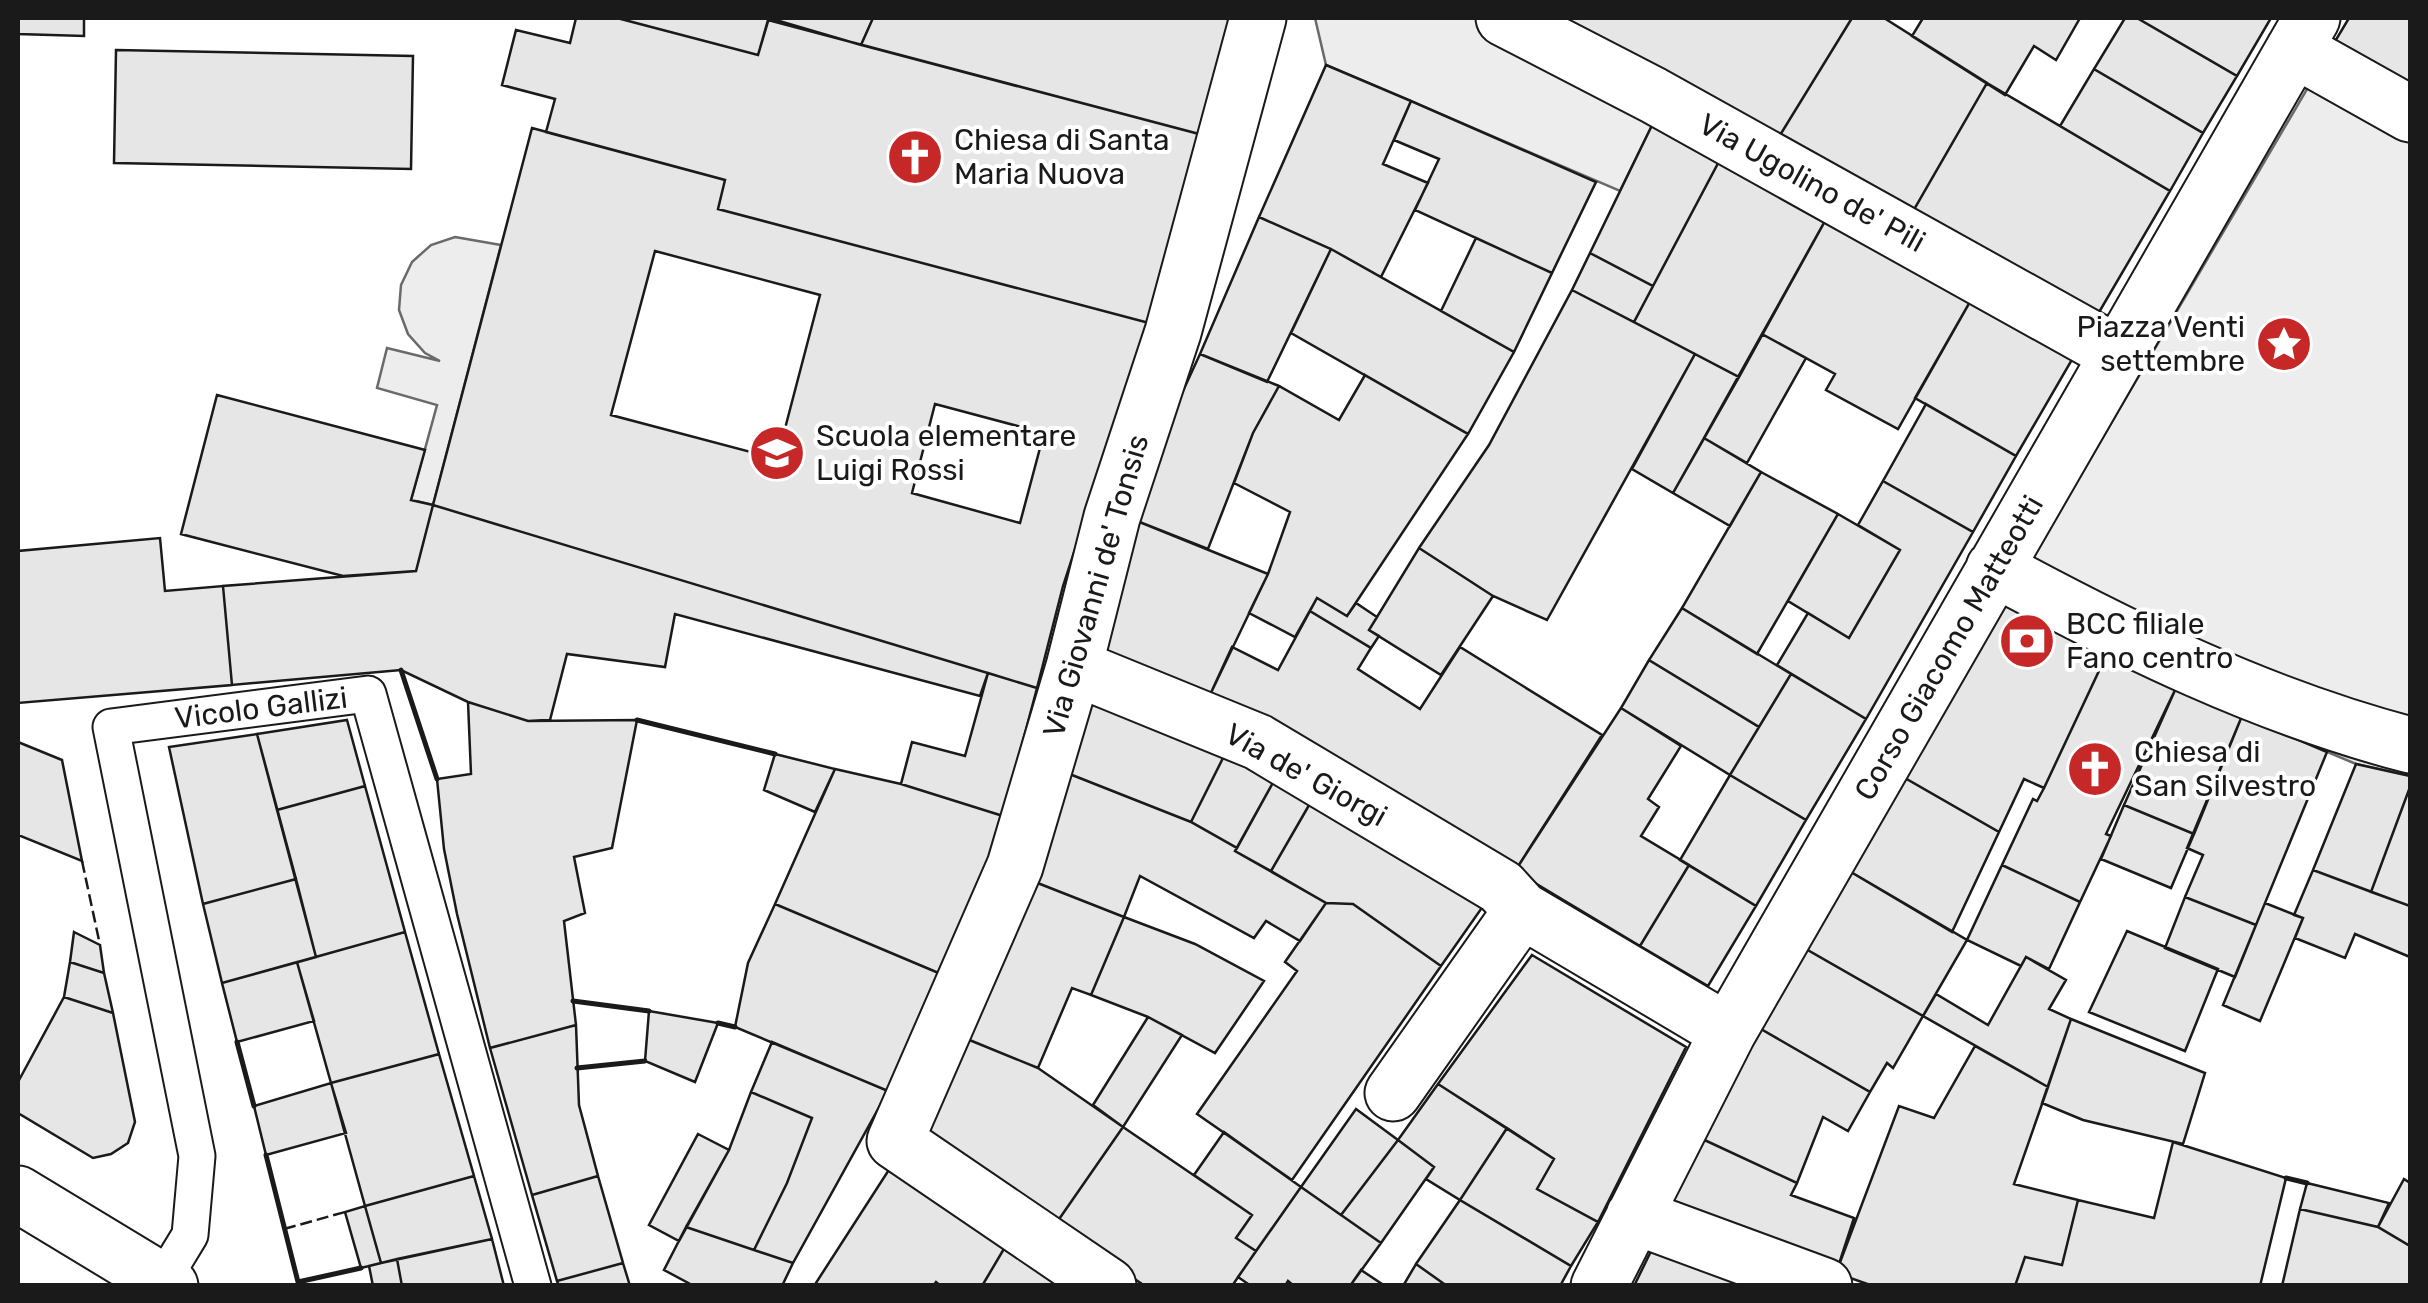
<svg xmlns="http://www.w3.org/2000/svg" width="2428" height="1303" font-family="Rubik,sans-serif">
<rect width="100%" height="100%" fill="#fff"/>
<path fill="#ededed" stroke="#6a6a6a" stroke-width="2.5" d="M1315,18H1547L1673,83L1620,191L1326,65Z
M2334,43L2410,86V776L2356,764L2192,695L2007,601Z
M455,237L501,245L433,505L411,500L437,405L377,388L387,348L440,361L425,353L408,334L399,310L401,285L412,262L431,245Z"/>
<path fill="#e6e6e6" stroke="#1a1a1a" stroke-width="2.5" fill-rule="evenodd" d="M18,18H84V36L18,34Z
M576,18H617L758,55L768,20L1199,134L1149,323L718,209L725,180L546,132L555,99L502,85L516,30L570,43Z
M617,18H769L758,55Z
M769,18H873L861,45Z
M873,18H1222L1232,20L1199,134L861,45Z
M1547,18H1852L1777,140Z
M1852,18H1884L1987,83L1912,213L1777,140Z
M1923,18H2080L2056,60L2034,46L2005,95L1912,36Z
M2125,18H2137L2237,76L2203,133L2094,69Z
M2137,18H2271L2237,76Z
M2349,18H2410V86L2334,43Z
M116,50L413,56L411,169L114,163Z
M1326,65L1411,101L1383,164L1428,183L1381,277L1331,249L1259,217Z
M2094,69L2203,133L2170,191L2060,126Z
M1987,83L2170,191L2098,314L1912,213Z
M1411,101L1596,182L1552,273L1415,210L1439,159L1394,140Z
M1657,115L1724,152L1653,286L1590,253Z
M532,128L725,180L718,209L1149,323L1063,586L1037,688L433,505ZM655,251L820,295L777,459L611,415ZM935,404L1044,433L1020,523L912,493Z
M1724,152L1830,212L1739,377L1634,322Z
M1830,212L1975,293L1898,429L1826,390L1835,374L1762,334Z
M1259,217L1331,249L1267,382L1200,354Z
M1476,238L1552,273L1514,352L1441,311Z
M1331,249L1514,352L1468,434L1291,333Z
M1590,253L1653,286L1634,322L1572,290Z
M1572,290L1695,354L1547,620L1493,596L1419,548L1489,445Z
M1975,293L2077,351L2016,456L1915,398Z
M1762,334L1806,358L1747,463L1704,438Z
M1200,354L1279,386L1253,433L1208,549L1137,521L1171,417Z
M1695,354L1739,377L1673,493L1632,469Z
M1365,375L1468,434L1347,616L1317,598L1295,637L1249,613L1268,574L1290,512L1234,483L1253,433L1279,386L1339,420Z
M217,395L425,450L411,500L433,505L416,571L343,576L181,534Z
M1926,404L2016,456L1973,532L1883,481Z
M1704,438L1761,472L1730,526L1673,493Z
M1761,472L1838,514L1757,654L1682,608Z
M1883,481L1973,532L1866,719L1777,665L1808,613L1849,638L1900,550L1858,525Z
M433,505L988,673L980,696L675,614L665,667L567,654L550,720L528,721L468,702L401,670L232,685L223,586L416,571Z
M1838,514L1900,550L1849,638L1788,601Z
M1137,521L1268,574L1209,697L1100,652Z
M160,538L165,591L223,586L232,685L18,703V551Z
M1419,548L1493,596L1441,675L1369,630Z
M1317,598L1347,616L1356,603L1377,617L1369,630L1379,636L1371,648L1310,611Z
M2007,601L2106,656L2044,788L2024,779L1999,832L1905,778Z
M1682,608L1791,674L1759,727L1649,660Z
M1310,611L1371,648L1358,669L1420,709L1460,647L1602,735L1515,871L1209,697L1232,647L1278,670Z
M2106,656L2176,688L2106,834L2111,836L2080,902L2002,865L2033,799L2037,801L2044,788Z
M1649,660L1759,727L1730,775L1621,708Z
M988,673L1037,688L1003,816L901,784L912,742L965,756Z
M1791,674L1866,719L1806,820L1730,775Z
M2176,688L2242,716L2194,834L2124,805Z
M1089,696L1226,752L1191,822L1067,773Z
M468,702L528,721L637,720L612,848L574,857L585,913L564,921L576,1025L490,1048L457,914L444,849L437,779L471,774Z
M1621,708L1681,746L1648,799L1659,807L1641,836L1689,865L1640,946L1515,871Z
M2242,716L2327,752L2256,925L2185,897L2203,855L2187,848Z
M347,720L365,786L277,810L257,734Z
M257,734L296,879L203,904L169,747Z
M18,742L62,760L82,861L18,835Z
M1226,752L1275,779L1237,848L1191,822Z
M775,754L835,769L815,812L764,790Z
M2356,764L2410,776V787L2371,892L2313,870Z
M835,769L901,784L1003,816L980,888L941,974L775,904Z
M1067,773L1191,822L1237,848L1235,851L1326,903L1300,941L1266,921L1254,938L1140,876L1124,917L1035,882Z
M1730,775L1806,820L1756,906L1680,860Z
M1905,778L1999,832L1952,932L1851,872Z
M1275,779L1312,800L1271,871L1235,851Z
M365,786L405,932L316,957L277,810Z
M2410,787V906L2371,892Z
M1312,800L1486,902L1441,966L1353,904L1326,903L1271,871Z
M2124,805L2194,834L2171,888L2101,859Z
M1689,865L1756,906L1708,986L1640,946Z
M2002,865L2080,902L2049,969L2026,957L2021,966L1967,940Z
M2313,870L2410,906V957L2355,934L2345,958L2295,938L2303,918L2294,915Z
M1851,872L1967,940L1923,1016L1806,949Z
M296,879L316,957L222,983L203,904Z
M1035,882L1124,917L1091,995L1072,988L1038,1068L967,1039Z
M2185,897L2256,925L2235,977L2165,948Z
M1326,903L1353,904L1441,966L1292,1180L1197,1114L1297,971L1285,962Z
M2265,903L2303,918L2260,1021L2223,1005Z
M775,904L941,974L888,1091L735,1027L748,963Z
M1124,917L1195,944L1264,981L1215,1053L1148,1017L1091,995Z
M2127,931L2218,969L2185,1051L2089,1012Z
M74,932L100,945L104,973L70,962Z
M405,932L439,1054L331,1083L297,962Z
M1806,949L1923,1016L1893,1068L1887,1063L1870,1092L1761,1029Z
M1532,955L1686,1047L1598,1222L1537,1189L1554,1159L1438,1084Z
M2026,957L2066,980L2049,1009L2071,1019L2048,1087L1923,1016L1936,994L1988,1025Z
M70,962L104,973L113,1013L64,997Z
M297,962L314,1021L237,1042L222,983Z
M64,997L113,1013L135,1122L128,1143L111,1154L93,1158L18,1113V1082Z
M649,1011L718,1023L695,1082L645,1061Z
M1148,1017L1182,1035L1123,1127L1093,1105Z
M2071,1019L2205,1073L2183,1144L2083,1120L2042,1103Z
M576,1025L579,1105L598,1176L532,1195L490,1048Z
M1761,1029L1870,1092L1848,1131L1823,1117L1797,1183L1698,1137Z
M967,1039L1038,1068L1123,1127L1055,1225L925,1137Z
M772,1042L888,1091L793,1263L754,1250L787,1183L812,1118L751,1092Z
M1975,1046L2048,1087L2014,1184L2078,1200L2062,1265L2025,1257L2015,1286H1873L1836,1273L1899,1106L1934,1118Z
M439,1054L474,1176L365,1206L331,1083Z
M331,1083L346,1133L266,1155L254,1106Z
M1438,1084L1507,1128L1460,1200L1426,1179L1434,1167L1398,1140Z
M751,1092L812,1118L787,1183L754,1250L686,1227L729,1150Z
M1356,1109L1398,1140L1341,1215L1301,1187Z
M1123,1127L1252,1215L1236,1238L1256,1251L1232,1286H1145L1055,1225Z
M1507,1128L1554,1159L1537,1189L1598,1222L1571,1266L1460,1200Z
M1224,1132L1301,1187L1256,1251L1236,1238L1252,1215L1194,1175Z
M698,1134L729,1150L679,1241L649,1225Z
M1698,1137L1797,1183L1791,1195L1854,1218L1836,1273L1661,1209Z
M1398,1140L1434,1167L1381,1243L1341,1215Z
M2173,1142L2286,1178L2260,1286H2015L2025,1257L2062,1265L2078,1200L2154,1218Z
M892,1165L1008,1242L982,1286H941L936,1282L933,1286H814Z
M474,1176L492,1239L381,1263L365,1206Z
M598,1176L623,1263L557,1281L532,1195Z
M2404,1179L2410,1183V1246L2378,1227Z
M2307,1183L2389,1203L2378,1227L2300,1209Z
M1301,1187L1381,1243L1350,1286H1294L1288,1281L1285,1286H1251L1238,1277Z
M1460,1200L1571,1266L1560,1286H1447L1416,1264Z
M365,1206L381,1263L361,1268L345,1212Z
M2300,1209L2378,1227L2410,1246V1286H2282Z
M686,1227L754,1250L793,1263L782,1286H694L664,1270Z
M492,1239L504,1286H402L397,1259Z
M1656,1241L1776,1286H1634Z
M1008,1242L1058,1275L1052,1286H982Z
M397,1259L402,1286H373L369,1266Z
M623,1263L630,1286H559L557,1281Z
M1416,1264L1447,1286H1403Z
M1361,1270L1385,1286H1350Z"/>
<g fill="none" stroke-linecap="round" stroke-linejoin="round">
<g stroke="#1a1a1a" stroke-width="39">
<path id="lane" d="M162,1281L190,1235L197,1156L111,727L368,694L533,1286"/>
</g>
<g stroke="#1a1a1a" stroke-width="59">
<path id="street" d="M1504,18L1653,95L2118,354
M2294,49L2410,114
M1994,568C2127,640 2264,707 2410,745
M1074,667L1258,742L1501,887L1522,910L1728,1032
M1393,1093L1522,910
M18,1194L170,1286
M1634,1216L1824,1286
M1108,1286L895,1141L1015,866L1074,667L1112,517L1173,332L1258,18
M1599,1286L1728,1032L2312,18"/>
</g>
<use href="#lane" stroke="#fff" stroke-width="35"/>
<use href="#street" stroke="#fff" stroke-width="55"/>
<path stroke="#1a1a1a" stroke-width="2.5" stroke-dasharray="12 5" stroke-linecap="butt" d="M82,861L100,945
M284,1229L345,1212
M298,1282L304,1286"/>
<path stroke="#1a1a1a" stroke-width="5" d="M401,670L437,779
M637,720L775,754
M573,1001L649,1011
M718,1023L735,1027
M237,1042L254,1106
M577,1068L645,1061
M266,1155L298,1282L361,1268
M2286,1178L2307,1183"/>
</g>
<defs>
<g id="church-disc" transform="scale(2.875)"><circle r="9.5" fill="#c62828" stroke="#fff"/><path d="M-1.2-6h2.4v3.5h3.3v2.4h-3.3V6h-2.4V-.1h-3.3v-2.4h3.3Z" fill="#fff"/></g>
<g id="sight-disc" transform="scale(2.875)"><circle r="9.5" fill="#c62828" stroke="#fff"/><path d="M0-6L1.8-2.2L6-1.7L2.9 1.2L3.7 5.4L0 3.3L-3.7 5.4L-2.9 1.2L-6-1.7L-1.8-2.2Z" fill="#fff"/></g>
<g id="school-disc" transform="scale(2.875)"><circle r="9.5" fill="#c62828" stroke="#fff"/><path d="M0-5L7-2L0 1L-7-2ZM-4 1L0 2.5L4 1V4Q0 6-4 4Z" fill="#fff"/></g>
<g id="bank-disc" transform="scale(2.875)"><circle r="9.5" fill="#c62828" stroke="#fff"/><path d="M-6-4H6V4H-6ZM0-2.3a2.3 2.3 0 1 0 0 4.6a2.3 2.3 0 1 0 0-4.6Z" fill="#fff"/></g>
</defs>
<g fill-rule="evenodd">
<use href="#church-disc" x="915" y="157"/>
<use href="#sight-disc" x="2284" y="344"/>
<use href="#school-disc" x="777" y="453"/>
<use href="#bank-disc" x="2027" y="641"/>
<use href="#church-disc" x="2095" y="769"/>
</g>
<g text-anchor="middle" stroke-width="8" stroke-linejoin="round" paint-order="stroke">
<g font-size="30" fill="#1a1a1a" stroke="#fff" text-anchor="start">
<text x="954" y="150">Chiesa di Santa<tspan x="954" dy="34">Maria Nuova</tspan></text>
<text x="2245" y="337" text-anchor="end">Piazza Venti<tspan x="2245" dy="34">settembre</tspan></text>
<text x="816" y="446">Scuola elementare<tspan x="816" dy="34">Luigi Rossi</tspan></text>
<text x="2066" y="634">BCC filiale<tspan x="2066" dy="34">Fano centro</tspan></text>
<text x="2134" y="762">Chiesa di<tspan x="2134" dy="34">San Silvestro</tspan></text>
</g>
<g font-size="30" fill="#1a1a1a" stroke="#fff">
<text transform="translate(1812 183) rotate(29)" y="10">Via Ugolino de' Pili</text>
<text transform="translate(1096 586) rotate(-74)" y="10">Via Giovanni de' Tonsis</text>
<text transform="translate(1949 648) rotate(-60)" y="10">Corso Giacomo Matteotti</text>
<text transform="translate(261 708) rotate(-7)" y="10">Vicolo Gallizi</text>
<text transform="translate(1306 775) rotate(29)" y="10">Via de' Giorgi</text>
</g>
</g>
<rect width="2428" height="1303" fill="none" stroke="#1a1a1a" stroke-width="40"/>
</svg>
